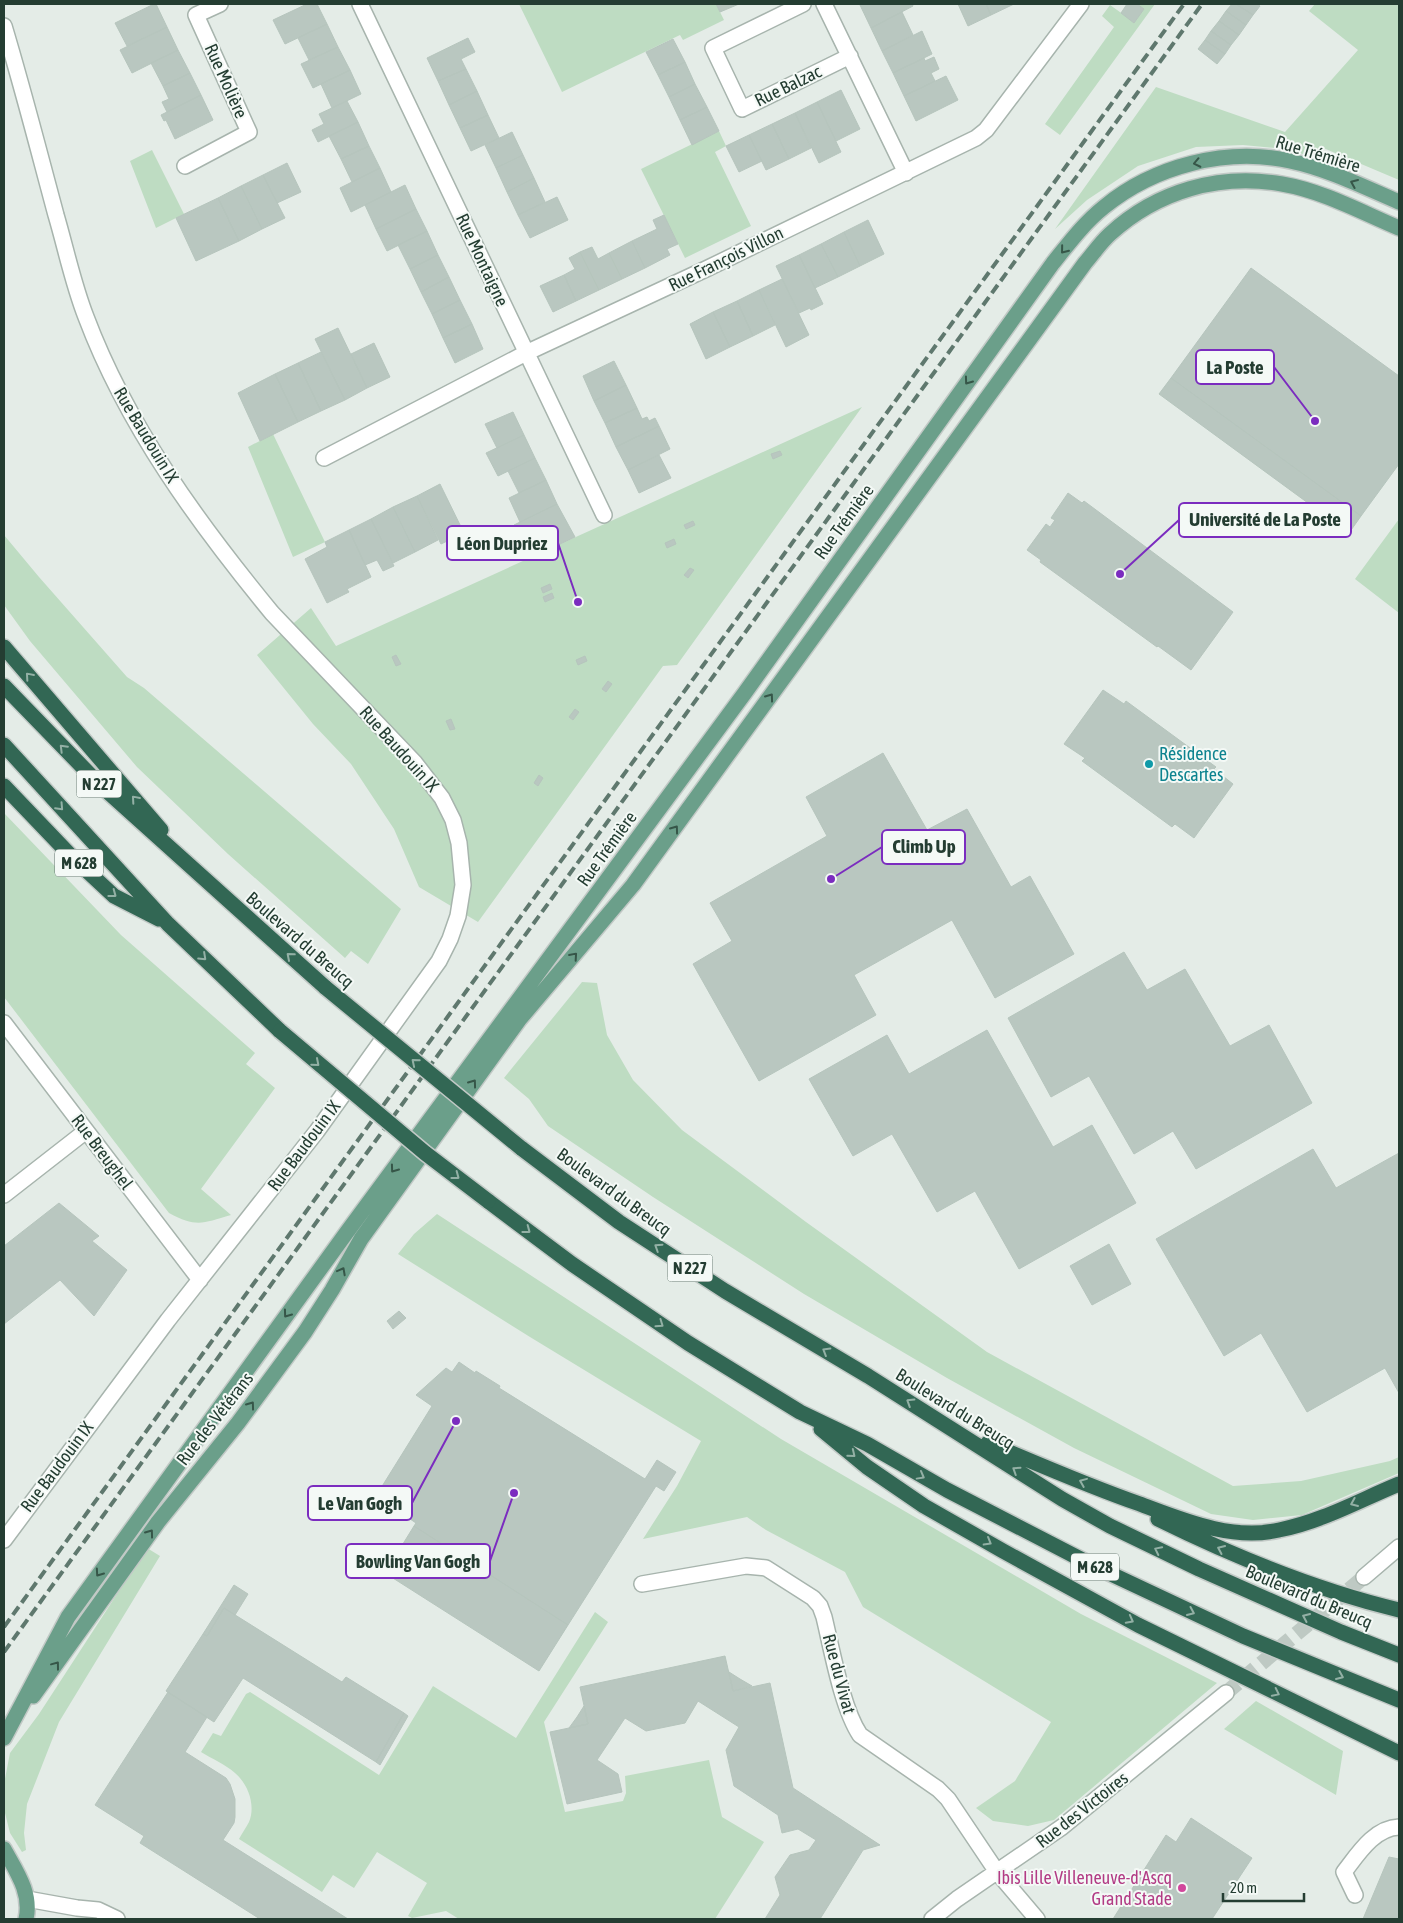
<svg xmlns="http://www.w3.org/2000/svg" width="1403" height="1923" font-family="'Asap Condensed',sans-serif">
<rect width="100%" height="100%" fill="#e4ece7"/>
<path fill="#bedcc2" d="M519,4H716L724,20L683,40L680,35L562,92Z
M1137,4H1155L1060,135L1045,124L1114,27L1102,16L1110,5L1134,22L1144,9Z
M1315,4H1399V180L1321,147L1317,158L1285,149L1243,145L1196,147L1138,166L1087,200L1055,229L1156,87L1285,132L1358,50L1309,11Z
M719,131L726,146L715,152L751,226L685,258L641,169Z
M152,150L184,214L156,228L130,161Z
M862,407L677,665L663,666L478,922L419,887L394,829L351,764L313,724L257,655L311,608L336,646Z
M273,434L325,542L293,557L248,447Z
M1399,519V613L1355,579Z
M4,535L39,577L127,677L144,688L401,909L368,964L351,951L345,958L228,854L137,767L30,641L4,605Z
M4,813L121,935L255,1053L246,1064L275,1088L201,1189L231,1215C203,1223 197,1228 169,1213L4,997Z
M582,982L597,983L607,1035L633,1080L682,1130L806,1222L987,1352L1233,1486L1301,1481L1390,1461L1399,1457V1473L1302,1515L1253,1520L1211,1514L1074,1448L947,1378L804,1294L653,1197L548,1126L529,1099L504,1078Z
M437,1214L781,1439L1081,1614L1217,1683L1054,1820L1028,1826L993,1821L976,1808L1015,1781L1051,1722L863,1607L845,1572L766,1530L747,1517L643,1539L677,1486L701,1441L530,1337L398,1254L414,1234Z
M147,1548L160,1556L59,1722L27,1804L24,1833L26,1850L22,1852L10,1833L4,1809V1784L10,1753L39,1714Z
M595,1612L608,1622L544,1722L565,1812L623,1801L626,1793L625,1776L709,1760L722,1817L764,1842L715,1919H459L446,1911L412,1918L408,1916L427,1883L377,1852L354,1888L333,1875L322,1892L239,1839C242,1833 246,1828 249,1822C256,1805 248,1784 235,1773C225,1764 212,1759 201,1752L213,1733L221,1736L246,1694L250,1692L379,1775L433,1686L516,1738Z
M1256,1701L1343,1751L1336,1795L1224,1729Z"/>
<path fill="#b9c7c0" stroke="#b6c5bd" d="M154,4H156L167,27L127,46L115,23Z
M307,4H317L327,24L285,44L273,20Z
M716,4H739L720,12Z
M863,4H912L913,6L871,28L860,5Z
M958,4H986L991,15L968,26Z
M986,4H1014L991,15Z
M1127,4H1137L1144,9L1134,23L1121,13Z
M1232,4H1236L1253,15L1246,25L1226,11Z
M1236,4H1257L1260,6L1253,15Z
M1226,11L1246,25L1239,35L1219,21Z
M902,12L913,35L882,51L871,28Z
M1219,21L1239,35L1231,45L1211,31Z
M327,24L338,47L309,60L298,38Z
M167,27L178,50L132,73L120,50Z
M922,31L932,54L893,73L882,51Z
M1211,31L1231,45L1225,54L1205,40Z
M468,38L475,52L461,59L466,69L438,81L427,58Z
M673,39L685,62L658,75L646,52Z
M1205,40L1225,54L1217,64L1198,49Z
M338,47L350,70L313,88L301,64Z
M178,50L190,73L163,86L151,63Z
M934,57L939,69L931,73L935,81L904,96L893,73L924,58L925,61Z
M685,62L695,84L669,97L658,75Z
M466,69L477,91L449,105L438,81Z
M350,70L361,94L332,108L321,84Z
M190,73L201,95L167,112L162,102L169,99L163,86Z
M946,76L958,100L916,121L904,96Z
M695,84L707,107L680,120L669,97Z
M841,90L860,129L836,141L817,102Z
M477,91L488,115L460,128L449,105Z
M201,95L213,120L175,139L166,120L164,121L161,115Z
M347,101L358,122L318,142L312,130L324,124L319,114Z
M817,102L841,152L819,163L795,113Z
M707,107L719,131L692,145L680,120Z
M795,113L811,148L789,159L772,124Z
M488,115L499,138L471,151L460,128Z
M358,122L369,146L341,159L329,136Z
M772,124L789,159L766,170L749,135Z
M512,132L523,155L496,168L485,145Z
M749,135L762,161L739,172L726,146Z
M369,146L380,168L352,182L341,159Z
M523,155L534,178L507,192L496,168Z
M287,163L301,192L277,203L263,175Z
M380,168L391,192L351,212L340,188Z
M263,175L285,218L262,229L241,186Z
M534,178L545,202L518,215L507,192Z
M405,185L416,209L376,229L365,205Z
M241,186L262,229L239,241L218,198Z
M557,197L568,220L530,238L518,215Z
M218,198L239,241L196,261L176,218Z
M416,209L427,231L387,251L376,229Z
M664,215L678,244L667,249L670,255L645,268L632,241L657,229L653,220Z
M868,220L884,254L860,266L844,232Z
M427,231L438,255L410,269L398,245Z
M844,232L860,266L838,277L821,244Z
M632,241L645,268L622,279L609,253Z
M821,244L838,277L815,288L799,255Z
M592,247L598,259L609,253L622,279L599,290L580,252Z
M580,252L599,290L576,301L564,275L575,269L569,258Z
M438,255L449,277L421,292L410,269Z
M799,255L823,304L811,310L810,308L799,313L776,266Z
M1251,268L1399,376V464L1361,516L1171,378Z
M564,275L576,301L553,312L540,286Z
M449,277L460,300L432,314L421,292Z
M782,279L809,335L786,347L759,290Z
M759,290L775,325L753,336L737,301Z
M460,300L472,324L443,338L432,314Z
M737,301L753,336L730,347L713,312Z
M713,312L730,347L706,359L690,324Z
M472,324L483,349L455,363L443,338Z
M338,328L367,388L345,400L315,339Z
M374,343L390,377L367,388L351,354Z
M321,352L345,400L321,411L298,363Z
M614,361L626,385L594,401L583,376Z
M298,363L321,411L298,422L275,374Z
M275,374L298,422L260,441L238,393Z
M1171,378L1361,516L1349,533L1159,394Z
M626,385L637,408L605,423L594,401Z
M637,408L642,419L647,417L649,421L655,418L659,426L616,447L605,423Z
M513,412L524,435L497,448L485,424Z
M659,426L670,449L628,470L616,447Z
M524,435L535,458L498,476L486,453Z
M780,451L782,455L773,459L771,454Z
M659,455L671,478L639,493L628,470Z
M535,458L546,480L519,493L508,471Z
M546,480L557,504L520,522L509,498Z
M440,484L464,533L441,544L417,496Z
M1068,493L1082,503L1084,501L1233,612L1191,670L1158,646L1157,647L1040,562L1041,560L1027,550L1046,524L1050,527L1055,520L1051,518Z
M417,496L438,540L415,552L393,507Z
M557,504L575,537L530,558L514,525Z
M393,507L415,552L393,563L371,519Z
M371,519L394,566L383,571L377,560L365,565L349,530Z
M693,521L695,525L686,529L684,525Z
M349,530L371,577L347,589L349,592L327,603L305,559L327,547L325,542Z
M674,539L676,544L667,548L665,543Z
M690,568L694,570L688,578L684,575Z
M550,584L552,589L543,593L541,588Z
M552,593L554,598L545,602L543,597Z
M396,655L401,664L396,666L392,657Z
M585,656L587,661L578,665L576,660Z
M608,681L612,684L606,692L602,689Z
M1103,690L1124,704L1126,701L1216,767L1214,769L1233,784L1194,838L1175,824L1172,827L1082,761L1085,758L1064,744Z
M575,709L579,712L573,720L569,717Z
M451,719L455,729L450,730L446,721Z
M883,753L927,830L967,809L1011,887L1030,876L1074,954L995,998L952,920L854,975L876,1015L759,1081L693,964L732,941L710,903L827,836L806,797Z
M539,775L543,778L538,786L534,783Z
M1124,952L1147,990L1185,969L1230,1046L1269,1025L1312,1103L1196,1169L1173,1131L1134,1154L1089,1076L1051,1097L1008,1018Z
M987,1030L1053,1147L1092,1125L1136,1203L1019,1269L975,1191L937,1212L892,1134L853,1156L809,1079L887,1035L909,1074Z
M1313,1149L1336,1188L1399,1153V1393L1385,1368L1307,1412L1261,1333L1224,1356L1156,1239Z
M59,1203L99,1236L92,1241L127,1270L94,1316L60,1280L4,1324V1246Z
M1109,1244L1131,1284L1092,1305L1070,1266Z
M399,1311L406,1318L393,1329L387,1321Z
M459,1362L475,1373L476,1371L500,1386L499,1388L645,1479L657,1460L676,1472L664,1491L656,1486L568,1625L414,1526L416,1523L376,1496L432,1406L416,1395L446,1368L452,1372Z
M414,1526L568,1625L539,1671L385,1573Z
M234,1585L248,1594L235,1615L224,1608L207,1636L203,1634Z
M224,1608L342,1682L346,1677L404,1713L376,1762L243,1678L214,1722L166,1691L203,1634L207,1636Z
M725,1656L733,1691L770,1683L793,1788L880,1845L863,1850L820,1919H765L780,1895L775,1877L790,1855L809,1850L816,1840L798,1829L782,1833L778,1815L734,1786L726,1750L739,1727L698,1701L685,1723L646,1731L625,1718L597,1760L618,1774L622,1792L567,1804L550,1732L588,1724L580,1687Z
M729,1672L740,1679L752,1686L733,1691Z
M168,1692L207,1717L185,1752L226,1778L230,1784L235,1799V1817L234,1823L223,1840L348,1919H260L140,1843L144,1836L95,1805Z
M584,1706L588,1724L569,1728L577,1717Z
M404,1713L408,1716L380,1765L376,1762Z
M1191,1818L1252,1858L1212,1919H1113L1166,1835L1176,1842Z
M1389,1857L1399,1859V1919H1363Z"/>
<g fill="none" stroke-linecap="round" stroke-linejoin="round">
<path stroke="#bec9c3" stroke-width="15" stroke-dasharray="15 8" stroke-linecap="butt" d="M1226,1693L1364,1577"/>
<g stroke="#a7b4ad" stroke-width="18">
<path id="minor" d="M360,4L604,515
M803,4L713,48L742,109L850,56
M824,4L906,173
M4,26C23,89 39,152 56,215C66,249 73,284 86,317C127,426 198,523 272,613L415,763L442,798L453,820L459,843L463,885L458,916L450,939L439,961L317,1131L168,1320L4,1540
M185,166L249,132L196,15L220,4
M324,458L526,353L706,269L976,138L986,130L1081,4
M4,1023L200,1280
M4,1195L86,1131
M1364,1577L1399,1547
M642,1584L746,1566L766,1568L813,1598L820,1606L824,1617C832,1650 842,1708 860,1735L938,1789L948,1799L997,1872L1037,1919
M1355,1895L1344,1872C1358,1854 1374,1828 1399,1827
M27,1899L77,1908L98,1910L117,1919
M932,1919L957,1899L1062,1827L1226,1693"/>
</g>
<g stroke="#c2c9c6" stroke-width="18">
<path id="major" d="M33,1696L158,1522L238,1423L305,1332L332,1290L361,1239L519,1020L633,885L1085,263C1093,254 1100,243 1110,234C1157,191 1219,173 1282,184C1323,191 1361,212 1399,228
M4,1738L68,1617L347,1232L744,694L1053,263C1069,243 1084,223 1104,207C1154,166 1226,147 1290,161C1328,169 1364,187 1399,202
M4,1849C16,1871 32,1893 26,1919"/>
</g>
<g stroke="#c2c9c6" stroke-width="18">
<path id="highway" d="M4,647L161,830
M4,686L99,784L326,988
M4,745L168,924L280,1031
M4,786L70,855L114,896L159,919
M521,1148L619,1222L725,1291L868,1376L1062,1499L1110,1526L1199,1569L1341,1632L1399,1655
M488,1201L572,1264L688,1343L800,1412L867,1444L947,1490L1094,1566L1243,1636L1399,1700
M821,1429L867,1467L924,1506L1003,1551L1138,1625L1399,1753
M988,1443C1038,1464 1088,1486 1140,1504C1183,1520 1232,1541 1279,1530C1321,1522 1360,1500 1399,1484
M1158,1519C1235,1557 1315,1590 1399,1610"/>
</g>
<use href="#minor" stroke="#fff" stroke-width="15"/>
<use href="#major" stroke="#6b9f8a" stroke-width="15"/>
<use href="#highway" stroke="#326754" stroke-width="15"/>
<path stroke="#5f786e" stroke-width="4" stroke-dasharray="10 5" stroke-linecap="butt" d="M4,1627L1184,4
M4,1652L1202,4"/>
<g stroke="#c2c9c6" stroke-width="18" stroke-linecap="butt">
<path id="highway-bridge" d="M326,988L521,1148
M280,1031L425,1153L488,1201"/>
</g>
<use href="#highway-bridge" stroke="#326754" stroke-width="15"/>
</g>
<defs><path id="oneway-chevron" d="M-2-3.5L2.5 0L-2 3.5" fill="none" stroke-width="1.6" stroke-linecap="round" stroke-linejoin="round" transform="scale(1.25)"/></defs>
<g stroke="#365648">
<use href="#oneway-chevron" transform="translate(1197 163) rotate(168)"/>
<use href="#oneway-chevron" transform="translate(1354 183) rotate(-157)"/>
<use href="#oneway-chevron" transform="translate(1064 250) rotate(129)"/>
<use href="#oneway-chevron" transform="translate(968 381) rotate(126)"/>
<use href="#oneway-chevron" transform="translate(770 697) rotate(-54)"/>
<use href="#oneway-chevron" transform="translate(675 829) rotate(-54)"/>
<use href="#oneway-chevron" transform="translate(574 956) rotate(-49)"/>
<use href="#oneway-chevron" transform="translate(473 1083) rotate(-54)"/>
<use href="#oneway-chevron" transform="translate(394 1169) rotate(126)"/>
<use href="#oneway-chevron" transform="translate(342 1271) rotate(-62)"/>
<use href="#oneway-chevron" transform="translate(287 1314) rotate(126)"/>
<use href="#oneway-chevron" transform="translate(251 1405) rotate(-54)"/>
<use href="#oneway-chevron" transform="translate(150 1533) rotate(-54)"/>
<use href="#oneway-chevron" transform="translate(99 1573) rotate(125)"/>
<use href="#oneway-chevron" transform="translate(56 1665) rotate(-53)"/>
</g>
<g stroke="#93b0a5">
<use href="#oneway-chevron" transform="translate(29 676) rotate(-131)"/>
<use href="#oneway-chevron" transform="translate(63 748) rotate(-135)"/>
<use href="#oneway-chevron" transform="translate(135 799) rotate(-131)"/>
<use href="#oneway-chevron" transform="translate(60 807) rotate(47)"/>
<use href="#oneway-chevron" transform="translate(113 894) rotate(37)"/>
<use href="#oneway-chevron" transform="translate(290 956) rotate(-139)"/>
<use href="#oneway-chevron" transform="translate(203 957) rotate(43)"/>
<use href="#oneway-chevron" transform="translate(415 1062) rotate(-140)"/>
<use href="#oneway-chevron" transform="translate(316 1063) rotate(41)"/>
<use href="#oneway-chevron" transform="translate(456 1176) rotate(37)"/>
<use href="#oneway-chevron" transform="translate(527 1230) rotate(37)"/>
<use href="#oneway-chevron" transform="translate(658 1247) rotate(-147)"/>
<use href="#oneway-chevron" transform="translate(660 1324) rotate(35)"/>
<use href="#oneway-chevron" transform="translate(826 1351) rotate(-149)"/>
<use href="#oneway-chevron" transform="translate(910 1402) rotate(-148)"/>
<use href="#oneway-chevron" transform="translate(852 1454) rotate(39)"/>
<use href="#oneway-chevron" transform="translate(1016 1470) rotate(-147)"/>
<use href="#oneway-chevron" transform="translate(921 1476) rotate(29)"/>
<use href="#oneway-chevron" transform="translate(1083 1482) rotate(-158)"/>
<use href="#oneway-chevron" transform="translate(1354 1503) rotate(157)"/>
<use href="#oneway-chevron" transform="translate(988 1542) rotate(30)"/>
<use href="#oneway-chevron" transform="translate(1221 1549) rotate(-156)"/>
<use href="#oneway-chevron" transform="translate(1158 1550) rotate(-154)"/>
<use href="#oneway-chevron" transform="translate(1191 1612) rotate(24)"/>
<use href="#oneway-chevron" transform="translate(1306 1617) rotate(-156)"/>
<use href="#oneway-chevron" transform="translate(1130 1620) rotate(28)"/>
<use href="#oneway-chevron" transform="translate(1340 1676) rotate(23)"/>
<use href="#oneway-chevron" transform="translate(1276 1693) rotate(26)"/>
</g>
<circle fill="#0f9aa8" stroke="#f4f9f6" stroke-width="2" cx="1149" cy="764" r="5"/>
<circle fill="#d1479c" stroke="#f4f9f6" stroke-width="2" cx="1182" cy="1888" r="5"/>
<g text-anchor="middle" stroke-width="4" stroke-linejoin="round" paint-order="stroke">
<g fill="#f4f9f6" stroke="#62756d" stroke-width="1">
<rect x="76.5" y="770.5" width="45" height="27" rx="4"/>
<rect x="55" y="849.5" width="48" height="27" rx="4"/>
<rect x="667.5" y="1254.5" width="45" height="27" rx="4"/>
<rect x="1071" y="1553.5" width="48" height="27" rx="4"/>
</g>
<g font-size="16" font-weight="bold" fill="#243d32">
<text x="99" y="790">N 227</text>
<text x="79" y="869">M 628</text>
<text x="690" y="1274">N 227</text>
<text x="1095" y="1573">M 628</text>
</g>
<g font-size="18" fill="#243d32" stroke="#f4f9f6">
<text transform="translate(226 81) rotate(66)" y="6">Rue Molière</text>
<text transform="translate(788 86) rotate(-26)" y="6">Rue Balzac</text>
<text transform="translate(1318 154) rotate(17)" y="6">Rue Trémière</text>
<text transform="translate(726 259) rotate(-26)" y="6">Rue François Villon</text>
<text transform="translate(482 260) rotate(65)" y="6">Rue Montaigne</text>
<text transform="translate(146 435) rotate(59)" y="6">Rue Baudouin IX</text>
<text transform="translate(844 522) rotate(-54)" y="6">Rue Trémière</text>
<text transform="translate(399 749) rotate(48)" y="6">Rue Baudouin IX</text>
<text transform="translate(607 849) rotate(-54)" y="6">Rue Trémière</text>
<text transform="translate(300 940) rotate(41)" y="6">Boulevard du Breucq</text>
<text transform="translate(304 1146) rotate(-53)" y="6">Rue Baudouin IX</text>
<text transform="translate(102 1152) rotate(53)" y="6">Rue Breughel</text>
<text transform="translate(614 1192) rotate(36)" y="6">Boulevard du Breucq</text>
<text transform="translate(955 1409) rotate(32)" y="6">Boulevard du Breucq</text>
<text transform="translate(215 1419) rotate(-52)" y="6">Rue des Vétérans</text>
<text transform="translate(57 1467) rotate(-53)" y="6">Rue Baudouin IX</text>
<text transform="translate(1309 1597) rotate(23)" y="6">Boulevard du Breucq</text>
<text transform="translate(839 1674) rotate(75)" y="6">Rue du Vivat</text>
<text transform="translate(1082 1810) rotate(-38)" y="6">Rue des Victoires</text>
</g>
<g font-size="18" fill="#0d838f" stroke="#f4f9f6" text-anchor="start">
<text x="1159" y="760">Résidence<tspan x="1159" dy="21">Descartes</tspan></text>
</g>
<g font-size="18" fill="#b23c85" stroke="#f4f9f6" text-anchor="end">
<text x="1172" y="1884">Ibis Lille Villeneuve-d'Ascq<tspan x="1172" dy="21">Grand Stade</tspan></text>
</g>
</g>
<path fill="none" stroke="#7b2cbf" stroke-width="2" d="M1315 421L1274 367M1120 574L1179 520M578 602L558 543M831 879L882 847M456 1421L412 1503M514 1493L490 1561"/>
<g fill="#7b2cbf" stroke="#f4f9f6" stroke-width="2">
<circle cx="1315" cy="421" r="5"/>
<circle cx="1120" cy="574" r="5"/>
<circle cx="578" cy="602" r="5"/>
<circle cx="831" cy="879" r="5"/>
<circle cx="456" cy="1421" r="5"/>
<circle cx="514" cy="1493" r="5"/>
</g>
<g fill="#f4f9f6" stroke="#7b2cbf" stroke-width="2">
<rect x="1196" y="350" width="78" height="34" rx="5"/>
<rect x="1179" y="503" width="172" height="34" rx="5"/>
<rect x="447" y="526" width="111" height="34" rx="5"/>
<rect x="882" y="830" width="83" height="34" rx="5"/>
<rect x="308" y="1486" width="104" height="34" rx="5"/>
<rect x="346" y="1544" width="144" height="34" rx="5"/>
</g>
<g font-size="19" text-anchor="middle" font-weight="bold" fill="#243d32">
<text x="1235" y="374">La Poste</text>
<text x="1265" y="526">Université de La Poste</text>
<text x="502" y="550">Léon Dupriez</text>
<text x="924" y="853">Climb Up</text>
<text x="360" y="1510">Le Van Gogh</text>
<text x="418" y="1568">Bowling Van Gogh</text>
</g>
<rect width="1403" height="1923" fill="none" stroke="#243d32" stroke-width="10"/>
<path d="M1223 1893v8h81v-8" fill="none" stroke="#243d32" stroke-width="2.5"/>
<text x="1230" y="1893" font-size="15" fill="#243d32" stroke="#f4f9f6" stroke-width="4" paint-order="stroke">20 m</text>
</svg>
